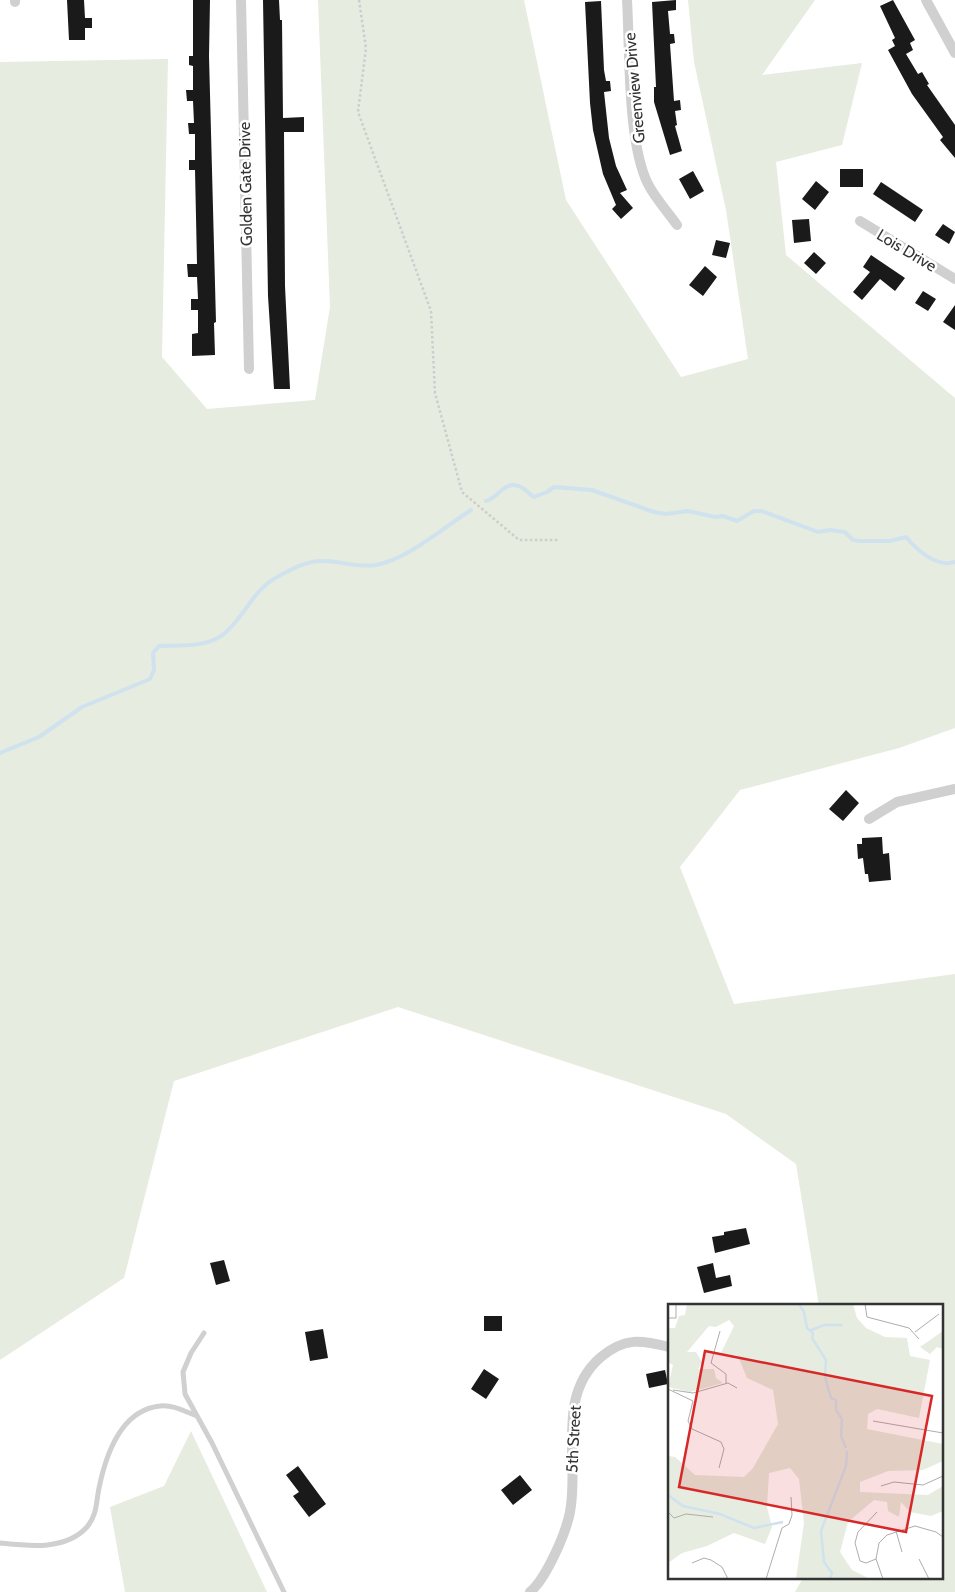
<svg xmlns="http://www.w3.org/2000/svg" width="955" height="1592" font-family="Cabin,sans-serif">
<rect width="100%" height="100%" fill="#fff"/>
<path fill="#e6ecdf" d="M318,0H524L566,200L681,377L748,359L726,210L694,62L688,0H815L762,75L862,63L842,145L776,162L786,255L955,398V728L899,748L740,790L680,867L734,1004L955,974V1592H795L803,1578H941V1306H819L796,1164L726,1114L398,1007L174,1081L124,1278L0,1360V62L168,59L162,357L207,409L315,400L330,307Z
M191,1431L267,1592H125L110,1507L164,1486Z"/>
<g fill="none" stroke-linecap="round" stroke-linejoin="round">
<path stroke="#cfe2ee" stroke-width="4" d="M486,501C499,498 504,479 521,487C525,489 529,494 534,497L547,492L554,487L592,490L654,512L666,514L688,511L715,517L723,516L737,521L754,511H762L818,532L830,530L845,532L853,540L859,541H890L906,537C917,550 937,568 955,562
M0,753L39,737L82,707L150,679L154,670L153,653L159,646C180,645 208,648 225,633C245,616 253,590 277,577C290,570 307,560 323,561C341,561 357,568 376,565C408,559 443,528 471,510"/>
</g>
<path fill="#1a1a1a" d="M67,0H84L85,18H92V28H85V40H69Z
M193,0H210L209,56L216,322L214,323L215,355L192,356V334L198,333V310H191V299H198L197,277H188L187,264H197L195,170H189V160H195V134H189L188,123H194L193,101H187L186,90H193V66L189,65V56H193Z
M263,0H279L280,20H282L283,118L304,117V132H284L285,286L290,389H274L268,296Z
M676,0V10L668,11L670,34H674L675,43L670,44L674,101L680,100L681,110L675,111L677,125L675,126L682,151L670,155L654,102V87H656L652,2Z
M893,0L915,40L910,43L913,50L906,54L918,74L922,72L929,84L927,85L955,125V158L940,140L943,137L912,94L888,50L895,46L892,40L895,38L880,6Z
M601,1L604,70L606,81H610L611,91L604,92L609,138L616,166L627,190L620,193L633,208L621,219L612,209L616,205L603,174L593,130L590,103L585,2Z
M840,169H863V187H840Z
M693,171L704,191L690,199L679,179Z
M816,181L829,192L815,210L802,199Z
M881,182L923,210L915,222L873,194Z
M809,219L811,241L794,243L792,220Z
M943,224L955,232L949,244L935,235Z
M716,240L730,243L726,258L712,255Z
M814,252L826,263L816,274L804,263Z
M871,255L905,278L895,291L880,279L862,300L853,292L870,272L863,267Z
M705,266L717,277L703,296L689,285Z
M923,291L936,299L928,311L915,303Z
M955,305V330L943,322Z
M846,790L859,803L843,821L829,809Z
M882,837L883,854L889,853L891,880L869,882L868,874H865L863,858L858,859L857,844H862V838Z
M746,1228L750,1244L715,1253L712,1237L724,1235V1232Z
M224,1260L230,1281L216,1285L210,1263Z
M713,1263L716,1278L730,1275L732,1286L704,1293L697,1267Z
M484,1316H502V1331H484Z
M323,1329L328,1358L310,1361L305,1332Z
M484,1369L499,1379L486,1399L471,1389Z
M665,1370L668,1384L649,1388L646,1374Z
M298,1466L326,1504L309,1517L293,1496L299,1492L286,1475Z
M520,1475L532,1490L513,1505L501,1490Z"/>
<g fill="none" stroke-linecap="round" stroke-linejoin="round">
<path stroke="#cdcdcd" stroke-width="2.5" stroke-dasharray="2.5 2.5" stroke-linecap="butt" d="M359,0L366,48L358,112L431,311L435,393L462,492L519,540H558"/>
<path stroke="#d0d0d0" stroke-width="5" d="M204,1333L191,1353L183,1372L185,1394L212,1443L284,1592
M0,1543C28,1546 65,1551 87,1527C97,1515 96,1503 99,1488C106,1454 121,1410 160,1406C172,1404 186,1412 197,1416"/>
<path stroke="#d0d0d0" stroke-width="10" d="M15,0V2
M241,0L249,369
M627,0C630,49 627,142 648,184C655,198 668,212 677,225
M926,0L955,53
M860,221L955,279
M869,819L897,802L955,789
M530,1592C546,1579 566,1533 570,1512C580,1460 555,1396 601,1357C625,1337 641,1340 669,1347"/>
</g>
<g text-anchor="middle" stroke-width="5" stroke-linejoin="round" paint-order="stroke">
<g font-size="16" fill="#333" stroke="#fff">
<text transform="translate(634 88) rotate(-95)" y="6">Greenview Drive</text>
<text transform="translate(245 184) rotate(-91)" y="6">Golden Gate Drive</text>
<text transform="translate(907 250) rotate(31)" y="6">Lois Drive</text>
<text transform="translate(573 1439) rotate(-87)" y="6">5th Street</text>
</g>
</g>
<g transform="translate(668 1304)">
<rect width="275" height="275" fill="#fff"/>
<path d="M19,0H185L189,14L198,24L217,33L239,34L242,52L262,56L251,114L209,105L200,110L199,125L275,140V157L255,166L220,167L192,178V188L260,191L275,182V207L263,212L242,208L233,198L231,213L220,207L219,198L206,196L180,218L172,248L184,266L202,275H128L136,219L131,175L122,164L101,169L99,203L104,223L97,240L66,229L39,242L14,249L0,259V152L7,153L27,171L76,173L85,164L110,120L105,86L79,74L70,52L53,49L66,22L61,16L48,23L41,22L19,48H28L34,58L30,65H46L48,74L55,79L22,88L0,83L5,61L0,58V24H7L11,12L17,11ZM275,27V45L269,43L262,50L252,43Z" fill="#e6ecdf"/>
<path fill="none" stroke="#cfe2ee" stroke-width="2.5" d="M131,0L136,8L139,24L145,29L144,34L158,56L157,73L163,94L168,96V106L174,115L173,132L178,144M141,27L156,21H175M0,191L15,202L52,210L86,224L115,218M162,275L164,269L156,258L153,227L178,162L179,147"/>
<path fill="none" stroke="#adadad" stroke-width="1" d="M197,0L199,13L241,24L251,35M0,14H8V0M52,27L43,59L58,70V79M247,28L271,10M0,85L25,97L20,117L24,125L53,138L56,145L51,164M5,86L25,89L60,79L69,84M205,117L275,129M213,182L226,178L255,181L275,172M0,208L6,214L18,210L45,213M228,227L234,248M208,255L198,259L192,257L187,239L190,228L209,208M251,255L261,275M24,259L36,254L43,256L54,263L60,275M98,275L114,224L121,220L124,211L123,193M215,275L208,255L211,239L219,231L247,222L268,228L275,233"/>
<path fill="#d62828" fill-opacity="0.15" stroke="#d62828" stroke-width="2.5" d="M37,47L264,92L238,228L11,183Z"/>
<rect width="275" height="275" fill="none" stroke="#333" stroke-width="2.5"/>
</g>
</svg>
